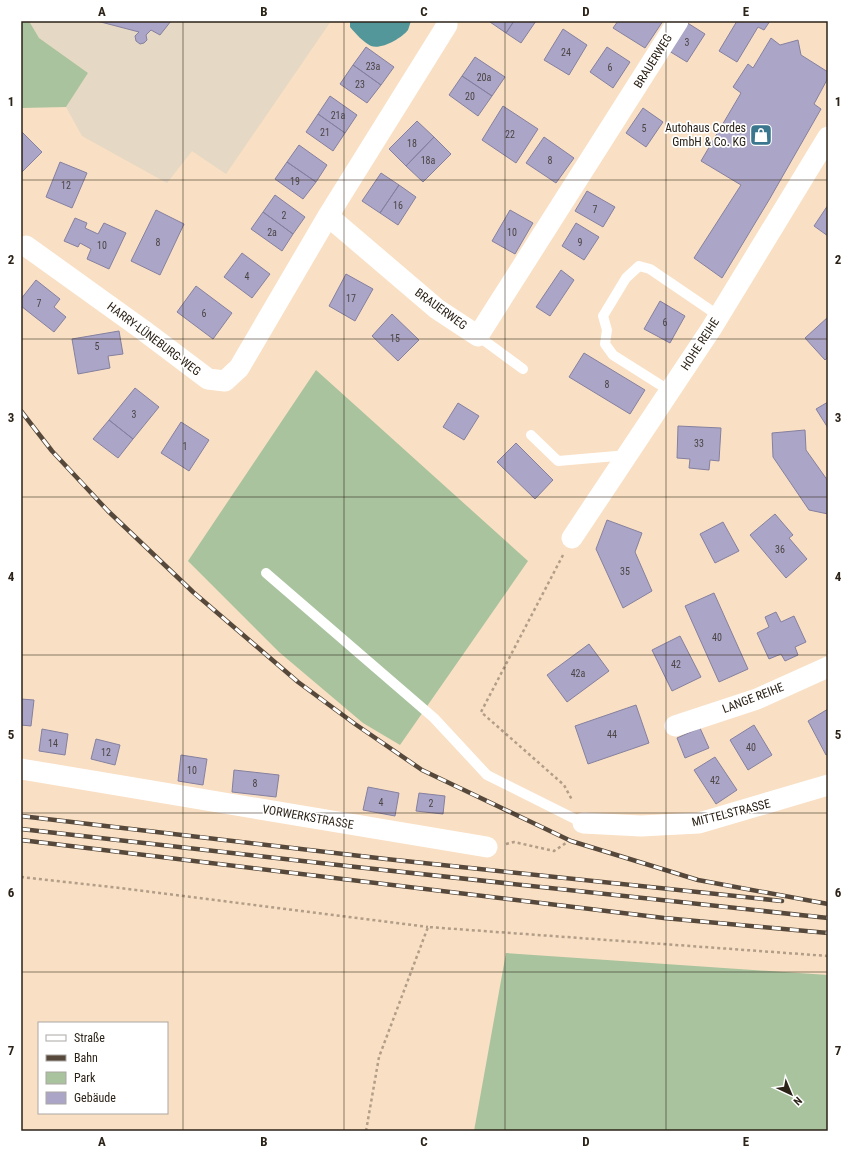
<svg xmlns="http://www.w3.org/2000/svg" width="849" height="1152" font-family="'Roboto Condensed',sans-serif">
<rect width="100%" height="100%" fill="#f9dfc3"/>
<path fill="#e5d8c4" d="M29,21H331L226,174L192,151L167,183L82,136L66,107L88,73L39,38Z"/>
<path fill="#a8c39d" d="M21,21H29L39,38L88,73L66,107L21,108Z
M316,370L528,561L400,745L363,723L279,652L188,561Z
M506,953L828,975V1131H474Z"/>
<path fill="#53979a" d="M350,21H411C410,24 409,27 408,30C402,38 381,50 371,46C363,42 356,34 350,27Z"/>
<path fill="#aba6c7" stroke="#85809f" d="M97,21H171L160,35L151,30L146,35L147,40L144,43L140,44L136,41L135,36L139,32Z
M490,21H514L506,33L490,22Z
M514,21H536L521,43L506,33Z
M618,21H663L645,48L613,28Z
M737,21H770L764,30L758,27L737,62L719,51Z
M686,22L705,34L687,62L669,51Z
M563,29L587,45L569,75L544,60Z
M771,38L780,45L798,40L801,55L828,72V78L814,104L821,109L769,200L722,278L694,258L741,185L701,161L741,93L733,87L748,64L753,68Z
M366,47L394,67L381,85L353,65Z
M607,47L630,62L613,88L590,72Z
M475,57L505,77L492,96L462,76Z
M353,65L381,85L367,103L340,84Z
M462,76L492,96L478,116L449,95Z
M330,96L357,115L345,133L318,114Z
M503,106L538,129L516,163L482,140Z
M643,108L663,122L646,147L626,133Z
M318,114L345,133L333,151L306,132Z
M417,121L434,137L406,166L389,149Z
M21,131L42,152L21,173Z
M434,137L451,154L423,182L406,166Z
M544,137L574,158L556,183L526,163Z
M299,145L327,165L316,182L287,162Z
M60,162L87,173L72,208L46,197Z
M287,162L316,182L303,199L275,179Z
M381,173L399,185L380,213L362,201Z
M399,185L416,197L398,225L380,213Z
M587,191L615,207L603,227L575,211Z
M275,195L305,217L293,234L263,212Z
M828,205V236L814,226Z
M156,210L184,224L160,275L131,261Z
M510,210L533,223L515,254L492,241Z
M263,212L293,234L282,251L251,229Z
M75,218L87,223L85,228L98,234L104,223L126,233L109,269L87,259L91,249L80,243L78,247L64,241Z
M576,223L599,237L584,260L562,246Z
M242,253L270,274L252,298L224,277Z
M561,270L574,280L550,316L536,307Z
M346,274L373,289L355,321L329,306Z
M36,280L60,299L54,307L66,317L54,332L21,306V299Z
M196,286L232,313L213,339L177,312Z
M660,301L685,316L670,343L644,329Z
M392,314L419,340L398,361L372,336Z
M828,317V357L825,360L805,338Z
M119,331L123,354L108,356L110,368L78,374L72,339Z
M584,353L645,390L630,414L569,377Z
M135,388L159,407L133,439L109,420Z
M828,402V428L816,409Z
M458,403L479,416L464,440L443,427Z
M109,420L133,439L118,458L93,439Z
M181,422L209,440L189,471L161,453Z
M678,426L721,428L719,461L710,460L709,470L689,468L690,459L677,458Z
M805,430L806,450L828,481V514L809,510L773,457L772,433Z
M516,443L553,480L535,499L497,462Z
M775,514L793,535L789,538L807,559L786,578L750,535Z
M607,520L642,533L635,552L652,591L623,608L596,549Z
M723,522L739,551L715,563L700,534Z
M714,593L748,669L719,682L685,606Z
M776,612L781,622L794,616L806,642L795,647L798,655L785,661L781,654L769,659L757,633L769,627L765,617Z
M680,636L701,677L672,691L652,650Z
M589,644L609,671L567,702L547,675Z
M21,699L34,700L31,726L21,725Z
M636,705L649,743L588,764L575,726Z
M828,709V754L826,755L808,721Z
M754,725L772,755L748,770L730,740Z
M700,728L709,748L685,758L677,738Z
M42,729L68,734L65,755L39,751Z
M96,739L120,745L115,765L91,759Z
M181,755L207,759L203,785L178,781Z
M715,757L737,790L716,804L694,770Z
M234,770L279,775L276,797L232,792Z
M368,787L399,793L395,816L363,810Z
M419,793L445,796L443,814L416,811Z"/>
<g fill="none" stroke-linecap="round" stroke-linejoin="round">
<path stroke="#b29e88" stroke-width="2.5" stroke-dasharray="3 3" stroke-linecap="butt" d="M563,555L481,712L564,785L572,800
M506,844L514,842L554,851L572,839
M21,877L120,888L428,927
M366,1131L379,1057L428,927L828,956"/>
<path stroke="#fff" stroke-width="10" d="M478,336L523,369
M670,391L613,355L605,344L607,330L603,316L626,278L639,266L650,269L719,316
M531,435L558,461L628,455
M266,573L434,718L487,775L583,823"/>
<path stroke="#fff" stroke-width="21" d="M447,25L328,216L437,309L478,336L678,21
M26,246L143,330L208,379L225,381L239,368L328,216
M572,538L711,329L828,137
M675,726L757,699L828,667
M21,769L487,847
M583,823L641,826L699,823L828,785"/>
<g stroke="#56493b" stroke-width="4.5">
<path id="rail" d="M21,411L52,451L108,511L193,592L298,682L355,724L422,770L571,841L698,880L828,904
M21,816L386,859L782,901
M21,829L347,866L828,918
M21,840L664,918L828,933"/>
</g>
<use href="#rail" stroke="#fff" stroke-width="3" stroke-dasharray="9" stroke-linecap="butt"/>
</g>
<path fill="none" stroke="#2c2318" stroke-width="1" stroke-opacity="0.55" d="M183,21V1131M344,21V1131M505,21V1131M666,21V1131M21,180H828M21,339H828M21,497H828M21,655H828M21,813H828M21,972H828"/>
<defs>
<g id="shop-square" transform="scale(1.15)"><rect x="-9" y="-9" width="18" height="18" rx="4" fill="#3a768d" stroke="#fff"/><path d="M-5-2.5h2.3a2.7 3.5 0 0 1 5.4 0H5L5.5 6h-11ZM-1.5-2.5h3a1.5 2.3 0 0 0-3 0Z" fill="#fff"/></g>
</defs>
<g fill-rule="evenodd">
<use href="#shop-square" x="761" y="135"/>
</g>
<g text-anchor="middle" stroke-width="3.5" stroke-linejoin="round" paint-order="stroke">
<g font-size="10" fill="#4c4444">
<text x="687" y="46">3</text>
<text x="566" y="56">24</text>
<text x="373" y="70">23a</text>
<text x="610" y="71">6</text>
<text x="484" y="81">20a</text>
<text x="360" y="88">23</text>
<text x="470" y="100">20</text>
<text x="338" y="119">21a</text>
<text x="644" y="132">5</text>
<text x="325" y="136">21</text>
<text x="510" y="138">22</text>
<text x="412" y="147">18</text>
<text x="428" y="164">18a</text>
<text x="550" y="164">8</text>
<text x="295" y="185">19</text>
<text x="66" y="189">12</text>
<text x="398" y="209">16</text>
<text x="595" y="213">7</text>
<text x="284" y="219">2</text>
<text x="272" y="236">2a</text>
<text x="512" y="236">10</text>
<text x="158" y="246">8</text>
<text x="580" y="246">9</text>
<text x="102" y="249">10</text>
<text x="247" y="280">4</text>
<text x="351" y="302">17</text>
<text x="39" y="307">7</text>
<text x="204" y="317">6</text>
<text x="665" y="326">6</text>
<text x="395" y="342">15</text>
<text x="97" y="350">5</text>
<text x="607" y="388">8</text>
<text x="134" y="418">3</text>
<text x="699" y="447">33</text>
<text x="185" y="450">1</text>
<text x="780" y="553">36</text>
<text x="625" y="575">35</text>
<text x="717" y="641">40</text>
<text x="676" y="668">42</text>
<text x="578" y="677">42a</text>
<text x="612" y="738">44</text>
<text x="53" y="747">14</text>
<text x="751" y="751">40</text>
<text x="106" y="756">12</text>
<text x="192" y="774">10</text>
<text x="715" y="784">42</text>
<text x="255" y="787">8</text>
<text x="381" y="806">4</text>
<text x="431" y="807">2</text>
</g>
<g font-size="12" fill="#2c2318" stroke="#fff">
<text transform="translate(653 61) rotate(-58)" y="4">BRAUERWEG</text>
<text transform="translate(441 309) rotate(36)" y="4">BRAUERWEG</text>
<text transform="translate(154 339) rotate(37)" y="4">HARRY-LÜNEBURG-WEG</text>
<text transform="translate(700 344) rotate(-57)" y="4">HOHE REIHE</text>
<text transform="translate(753 698) rotate(-21)" y="4">LANGE REIHE</text>
<text transform="translate(731 813) rotate(-14)" y="4">MITTELSTRASSE</text>
<text transform="translate(308 817) rotate(10)" y="4">VORWERKSTRASSE</text>
</g>
<g font-size="12" fill="#2c2318" stroke="#fff" text-anchor="end">
<text x="746" y="132">Autohaus Cordes<tspan x="746" dy="14">GmbH &amp; Co. KG</tspan></text>
</g>
</g>
<rect width="849" height="1152" fill="none" stroke="#ffffff" stroke-width="44"/>
<rect x="38" y="1022" width="130" height="92" fill="#ffffff" stroke="#aba7a3"/>
<rect x="46" y="1035" width="20" height="6" fill="#ffffff" stroke="#aba7a3"/>
<text x="74" y="1042" font-size="12" fill="#2c2318">Straße</text>
<rect x="46" y="1055" width="20" height="6" fill="#56493b" stroke="#aba7a3"/>
<text x="74" y="1062" font-size="12" fill="#2c2318">Bahn</text>
<rect x="46" y="1072" width="20" height="12" fill="#a8c39d" stroke="#aba7a3"/>
<text x="74" y="1082" font-size="12" fill="#2c2318">Park</text>
<rect x="46" y="1092" width="20" height="12" fill="#aba6c7" stroke="#aba7a3"/>
<text x="74" y="1102" font-size="12" fill="#2c2318">Gebäude</text>
<g transform="translate(791 1094) rotate(136)" stroke="#ffffff" stroke-width="3" paint-order="stroke">
<path d="M0-3L7 15L0 10L-7 15Z" fill="#2c2318"/>
<text y="-6" font-size="11" font-weight="bold" text-anchor="middle" fill="#2c2318">N</text>
</g>
<rect x="22" y="22" width="805" height="1108" fill="none" stroke="#2c2318" stroke-width="1.5"/>
<g font-size="13" text-anchor="middle" font-weight="bold" fill="#2c2318">
<text x="102" y="16">A</text>
<text x="264" y="16">B</text>
<text x="424" y="16">C</text>
<text x="586" y="16">D</text>
<text x="746" y="16">E</text>
<text x="11" y="106">1</text>
<text x="838" y="106">1</text>
<text x="11" y="264">2</text>
<text x="838" y="264">2</text>
<text x="11" y="422">3</text>
<text x="838" y="422">3</text>
<text x="11" y="581">4</text>
<text x="838" y="581">4</text>
<text x="11" y="739">5</text>
<text x="838" y="739">5</text>
<text x="11" y="897">6</text>
<text x="838" y="897">6</text>
<text x="11" y="1055">7</text>
<text x="838" y="1055">7</text>
<text x="102" y="1146">A</text>
<text x="264" y="1146">B</text>
<text x="424" y="1146">C</text>
<text x="586" y="1146">D</text>
<text x="746" y="1146">E</text>
</g>
</svg>
